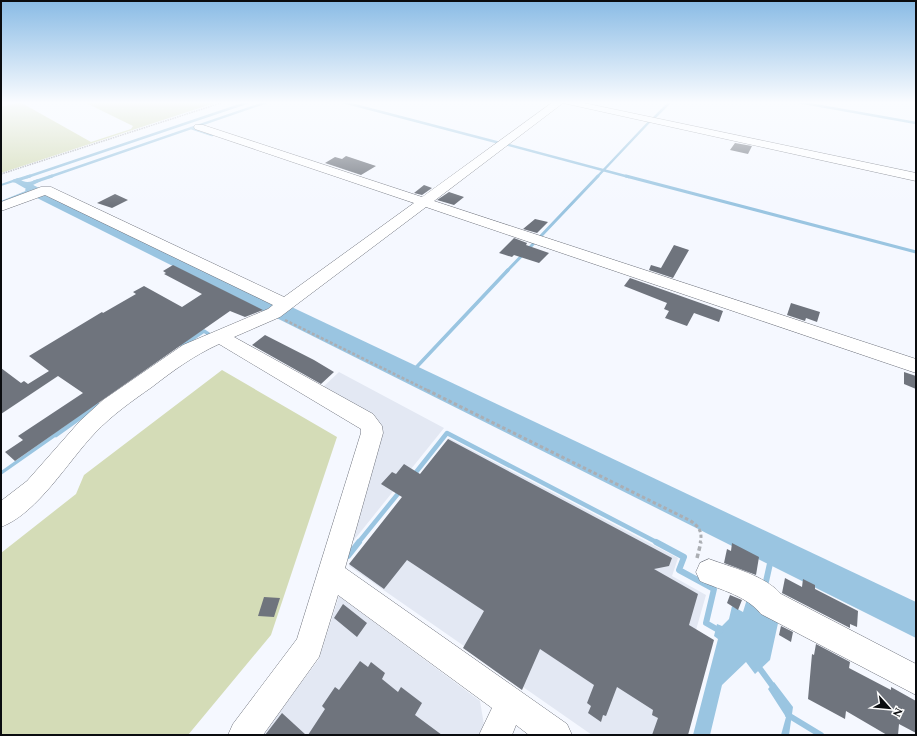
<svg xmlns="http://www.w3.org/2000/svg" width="917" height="736" font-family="Spectral,serif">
<rect width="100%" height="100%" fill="#f5f8ff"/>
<path fill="#e3e8f3" d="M339,372L444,428L346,550L380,429L321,389Z
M449,438L678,558L672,576L706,595L696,630L686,735H592L349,566Z
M339,596L480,701L484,725L479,735H262L319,659Z"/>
<path fill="#d4dcb7" d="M20,102L91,142L131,129L133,126L84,102H218L1,173V107Z
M222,370L337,437L271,635L188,735H1V553L76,494L84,475Z"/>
<path fill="#9ac5e1" d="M18,178C25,184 31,182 38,179L41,181L33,185L38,189L1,204V201L28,190L14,182L1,186V184Z
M59,430L61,433L1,475V471Z
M747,599L780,614L770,660L755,674L746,662L722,685L710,735H693L718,639L714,636L717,624L722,626L729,619L732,606L743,612Z
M774,682L793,707L789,735H781L786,717L768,689Z"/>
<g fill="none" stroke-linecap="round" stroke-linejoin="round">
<path stroke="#9ac5e1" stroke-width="2.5" d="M343,102L500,143
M798,102L916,123
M653,119L670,102
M191,128L212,135
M505,144L629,177
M27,177L249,102
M49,177L267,102
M597,177L650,121"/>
<path stroke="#9ac5e1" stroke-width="3" d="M626,176L916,252
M14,181L30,176
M34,182L52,176
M539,238L598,176
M507,271L535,242"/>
<path stroke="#9ac5e1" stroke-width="3.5" d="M182,346L204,331L210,335
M410,374L508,270"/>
<path stroke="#9ac5e1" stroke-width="4.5" d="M56,435L98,405
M413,476L447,433L658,543
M358,543L401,490"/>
<path stroke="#9ac5e1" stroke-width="6" d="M656,542L684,557L679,570L714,589L706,623L720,631
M348,556L359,542
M765,586L773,550
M758,666L774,688
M788,715L821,735"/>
<path fill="#9ac5e1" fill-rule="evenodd" d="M33,185L916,602V638L27,193L25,190L27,187Z"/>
</g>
<path fill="#6f747d" d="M735,143L752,146L748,154L730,150Z
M346,156L376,166L361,175L325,163L335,157L342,159Z
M424,185L432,188L422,195L414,193Z
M449,192L464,197L454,205L437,200Z
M115,194L128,200L112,208L97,203Z
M535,219L548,222L537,233L523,229Z
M514,238L527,243L526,245L549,253L539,263L514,255L512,257L499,253Z
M674,245L689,250L673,278L649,270L651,265L661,268Z
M173,265L263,310L245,317L230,311L15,461L5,452L23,440L18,436L83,393L58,376L1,414V368L21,383L24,381L28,384L49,371L29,356L102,312L103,313L136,294L133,292L144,286L182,307L202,294L164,274L166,273L163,271Z
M630,278L723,311L719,322L694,313L687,326L665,318L669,311L664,309L667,303L624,286Z
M791,303L820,312L817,322L806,318L805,321L787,315Z
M265,335L314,360L334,372L321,384L252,345Z
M904,372L916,376V389L904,384Z
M448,439L672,558L669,566L654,569L698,594L689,625L714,640L688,735H652L658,718L652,715L653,710L617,687L606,716L603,715L601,722L588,713L591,706L587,703L594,685L540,649L522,690L463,648L484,611L407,560L384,589L349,564L402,497L381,484L392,472L396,474L404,464L420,474Z
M732,543L759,557L756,575L724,563L727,549L731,551Z
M785,578L802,587L803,579L815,585V589L858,611L857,627L850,624V628L782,593Z
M730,595L742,600L738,610L727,603Z
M264,597L280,598L274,617L258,616Z
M343,604L367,623L357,637L334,618Z
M781,626L793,632L791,642L779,635Z
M816,644L850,662L849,668L891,690V687L916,701V733L899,724L898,735H887L846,711L845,719L808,699L812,654L814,655Z
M360,661L368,667L371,662L385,673L382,679L398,692L401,687L422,703L415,715L442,735H308L325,709L322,706L335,687L339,690Z
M282,713L306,735H265Z"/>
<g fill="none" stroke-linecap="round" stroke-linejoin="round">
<g stroke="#6f737d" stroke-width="1">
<path id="minor" d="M553,102H579L916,173V181L563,103L434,201L916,359V373L426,207L280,317L234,337L373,414L382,426L383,433L345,568L567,724L572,735H529L516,725L512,735H479L492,708L338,595L319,657L263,735H228L233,724L297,639L361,433V429L219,344C193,356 174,370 152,387C132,401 112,415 95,433C68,461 38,513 1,527V501L27,481L80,421L103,400L183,345L268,309L273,305L45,195L1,211V202L41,187H51L284,297L414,203L195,129L194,127L195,125H203L422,197Z
M709,559C733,568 764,575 781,594L916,664V695L761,614C747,596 721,590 700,581L696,572L700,563Z"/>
</g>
<path stroke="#abaeb3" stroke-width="1.5" stroke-dasharray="1.5 1" stroke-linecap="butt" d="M1,174L224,102"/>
<path stroke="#abaeb3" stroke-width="2.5" stroke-dasharray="3 2" stroke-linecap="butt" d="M285,320L429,391"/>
<path stroke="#abaeb3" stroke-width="3" stroke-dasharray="3.5 2.5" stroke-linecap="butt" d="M427,390L689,520C699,526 703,532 700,543"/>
<path stroke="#abaeb3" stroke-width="3.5" stroke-dasharray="4.5 3" stroke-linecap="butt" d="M697,558L701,542"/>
<use href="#minor" fill="#fff" fill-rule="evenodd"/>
</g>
<linearGradient id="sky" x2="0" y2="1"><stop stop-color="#89bbe5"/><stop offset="0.5" stop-color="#fafcff"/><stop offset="1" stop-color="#fafcff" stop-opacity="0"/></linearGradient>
<rect width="917" height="205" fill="url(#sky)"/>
<rect width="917" height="736" fill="none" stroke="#0a0c0f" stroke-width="4"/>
<g transform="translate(889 708) rotate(117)" stroke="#ffffff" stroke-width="3" paint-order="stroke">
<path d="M0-3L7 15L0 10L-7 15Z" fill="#0a0c0f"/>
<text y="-6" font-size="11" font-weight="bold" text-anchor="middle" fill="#0a0c0f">N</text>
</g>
</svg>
